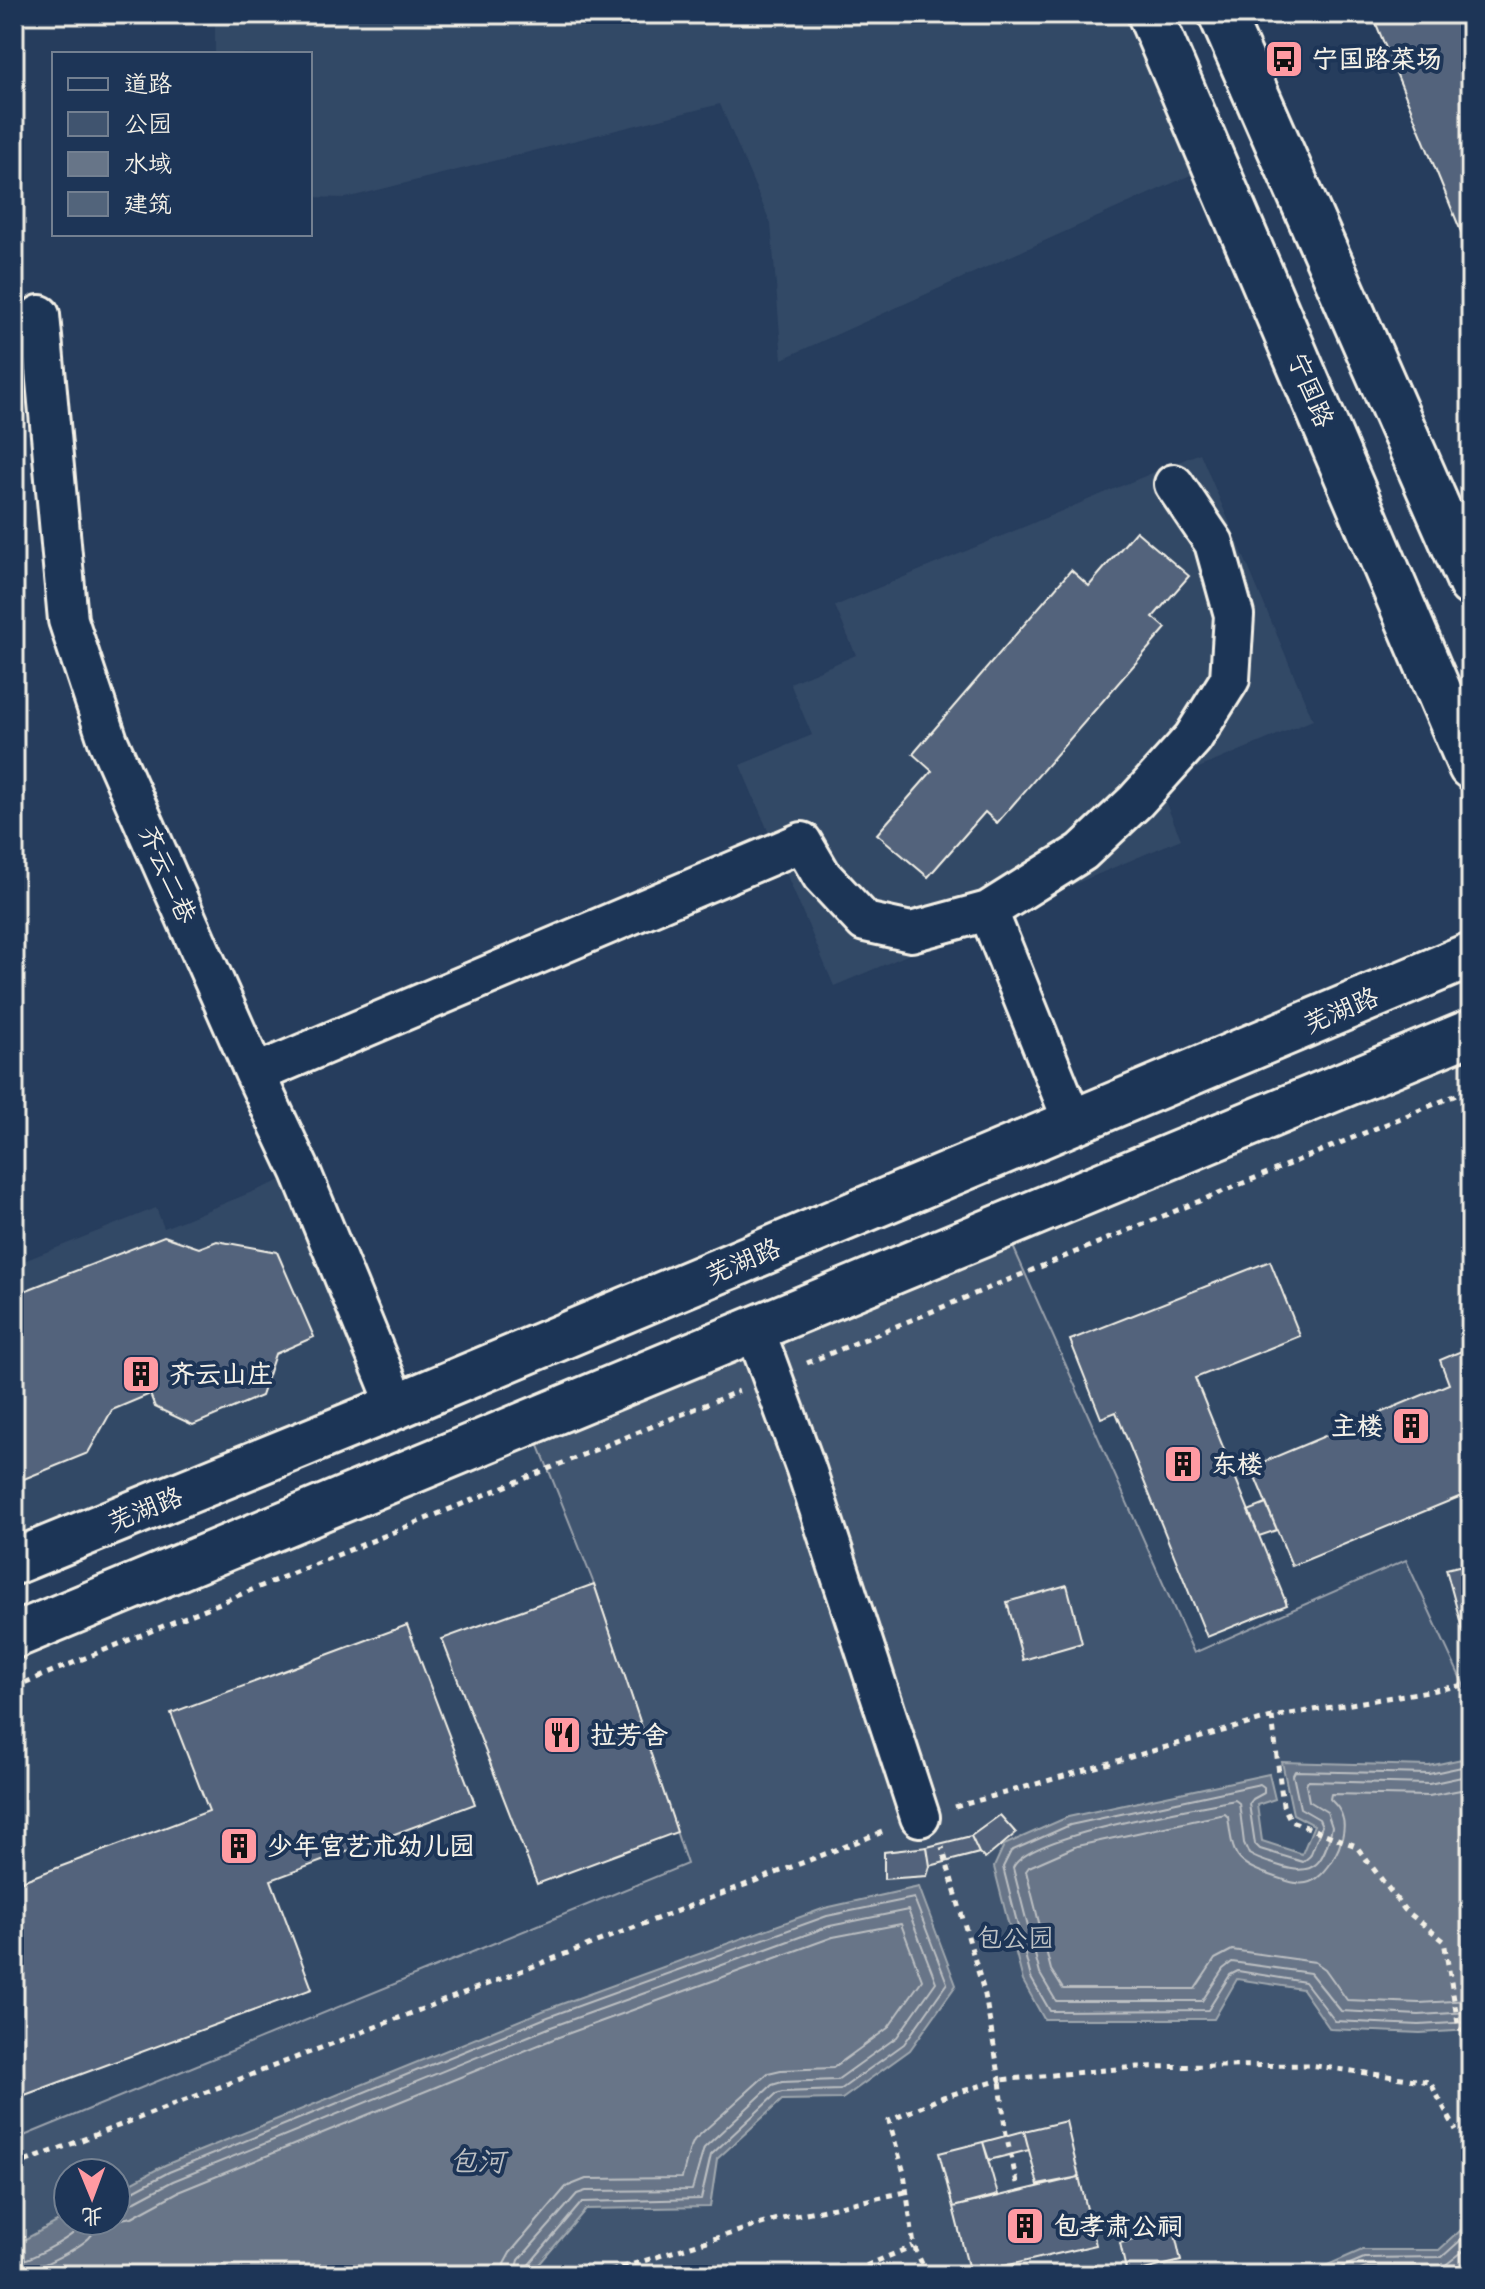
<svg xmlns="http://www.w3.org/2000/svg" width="1485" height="2289" font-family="'Architects Daughter','LXGW WenKai TC',sans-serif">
<rect width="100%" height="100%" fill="#263d5d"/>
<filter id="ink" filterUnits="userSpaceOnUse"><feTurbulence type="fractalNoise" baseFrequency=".0125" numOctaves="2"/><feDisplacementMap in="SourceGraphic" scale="16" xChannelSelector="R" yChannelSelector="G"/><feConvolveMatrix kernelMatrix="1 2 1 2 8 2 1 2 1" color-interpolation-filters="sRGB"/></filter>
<g filter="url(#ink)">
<path fill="#334966" d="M215,14H1150L1215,164L782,359L771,224L720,104L346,198L310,197V54H215Z
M1200,453L1313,720L1158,785L1181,839L834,986L740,765L812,735L790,683L856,655L835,606Z
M1471,1032V1686L1465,1688L1405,1560L1194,1653L1004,1226Z
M301,1172L397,1406L14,1562V1265L156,1208L164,1228Z
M530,1423L594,1584L687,1865L14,2140V1636Z"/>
<path fill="#40546f" stroke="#9aa2ac" stroke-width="2" fill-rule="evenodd" d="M1004,1226L1194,1653L1406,1560L1465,1688L1471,1686V2275H14V2140L687,1864L594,1584L530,1423ZM68,2173H116V2221H68Z"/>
<path fill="#677588" stroke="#9fa7ae" stroke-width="2" d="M1471,1757V2030L1420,2033L1330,2029L1302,1989L1237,1979L1214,2019H1044L1023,1981L994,1867L1004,1845L1068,1817L1269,1774L1275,1799L1257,1805L1262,1841L1302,1854L1314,1825L1293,1814L1282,1762L1429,1766Z
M919,1887L956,1985L910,2050L842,2099L782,2100L717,2159L710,2207L586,2209L530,2275H14V2245L68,2216V2221H116V2191L165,2165L545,2010L825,1908Z
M1471,2221V2275H1305L1362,2250H1439Z"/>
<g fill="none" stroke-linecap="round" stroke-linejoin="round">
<path stroke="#bcbfc2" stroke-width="2" d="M1471,1765L1429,1774L1295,1771L1293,1775L1300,1808L1319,1819L1322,1826L1310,1856L1303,1862L1260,1849L1255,1844L1249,1804L1253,1799L1264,1793V1787L1260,1784L1070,1825L1011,1851L1003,1867L1031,1978L1050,2011L1208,2010L1230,1975L1238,1971L1305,1982L1335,2021L1419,2025L1471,2022
M1471,1775L1429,1784L1308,1781L1306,1785L1309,1801L1327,1812L1332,1827C1324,1861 1316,1878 1280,1866C1270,1863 1258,1860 1249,1854L1244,1843L1239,1803L1235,1800C1196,1808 1026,1835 1013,1868L1040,1974L1056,2001H1202L1223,1969L1232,1962L1310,1973L1341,2011L1419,2015L1471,2012
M1471,1788L1429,1796L1331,1794L1330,1799C1336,1805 1341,1810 1343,1819C1348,1839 1327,1880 1306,1883C1294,1885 1282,1879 1270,1875C1233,1863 1233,1854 1228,1817L1225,1814L1077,1846L1029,1867L1026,1871L1051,1970L1063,1989H1195L1215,1959L1232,1950L1315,1962L1325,1969L1347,2000L1419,2003L1471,2000
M116,2197H122L169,2172L548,2017L827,1916L914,1898L947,1983L904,2044L840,2090L782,2092L776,2094L711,2155L701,2199L582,2202L527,2267L525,2275
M116,2208L126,2206L173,2181L551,2027L830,1926L908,1910L936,1982L897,2037L837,2080L782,2082L772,2085L704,2148L692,2190L586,2191L577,2194L519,2260L515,2275
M116,2220L132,2217L178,2192L556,2038L833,1937L901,1924L922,1980L888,2028L833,2068L781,2070L768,2073L694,2140L689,2151L682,2178L586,2179L566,2187L510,2253L504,2264L503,2275
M14,2262C30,2261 78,2235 85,2221
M14,2274C31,2273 76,2250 89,2238C94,2233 96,2227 97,2221
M1324,2275L1364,2258L1442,2257L1471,2231
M1349,2275L1366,2268L1443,2267L1471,2245"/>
</g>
<path fill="#52647b" stroke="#f4f1e8" stroke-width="2" d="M1372,14H1471V256Z
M1136,531L1189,576L1153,617L1166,628L997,823L985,812L928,877L877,834L932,771L913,754L1071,570L1089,586Z
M164,1236L199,1248L217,1241L277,1252L314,1337L275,1354L261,1396L193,1425L155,1407L150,1394L112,1410L88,1453L14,1483V1295Z
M1270,1261L1300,1336L1195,1378L1287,1605L1207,1637L1116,1412L1101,1418L1070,1340Z
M1471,1347V1492L1292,1566L1251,1467L1449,1384L1440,1360Z
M1266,1504L1277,1530L1259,1536L1248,1511Z
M1471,1563V1661L1446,1569Z
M594,1584L677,1832L537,1884L442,1639Z
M1067,1585L1082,1643L1023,1660L1007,1602Z
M407,1625L475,1804L271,1880L312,1989L14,2099V1884L209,1811L171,1713Z
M1000,1815L1016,1833L985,1859L979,1853L971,1836Z
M971,1836L979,1853L930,1866L927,1847Z
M927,1847L930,1866L927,1876L884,1879V1852Z
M1066,2121L1079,2177L1038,2185L1024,2131Z
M1024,2131L1029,2150L989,2160L983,2142Z
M983,2142L998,2195L953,2207L939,2153Z
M1079,2177L1096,2245L970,2274L953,2207Z
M1174,2230L1181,2261L1127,2274L1120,2243Z"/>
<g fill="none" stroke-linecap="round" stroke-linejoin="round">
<g stroke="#f4f1e8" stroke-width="44">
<path id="street" d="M40,315L68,620L108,741L255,1074L301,1172L397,1406
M988,911L1073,1122
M255,1074L802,842L822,876L865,922L911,932L988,911L1082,852L1136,801L1193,738L1230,679L1234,615L1214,543L1174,484
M755,1330L806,1469L920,1817"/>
</g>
<g stroke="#f4f1e8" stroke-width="50">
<path id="secondary" d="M1150,14L1471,767
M1221,14L1471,584"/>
</g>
<g stroke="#f4f1e8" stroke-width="50">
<path id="primary" d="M14,1562L397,1406L1471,955
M14,1636L1471,1032"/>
</g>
<path stroke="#f4f1e8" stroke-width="5" stroke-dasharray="6 6" stroke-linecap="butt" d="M807,1363L1471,1089
M14,1687L739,1391
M1272,1717L1283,1805L1291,1821L1356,1846L1405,1910L1444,1941L1459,2029L1471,2035
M955,1807L1272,1717L1471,1684
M14,2166L885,1831
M1017,2183L1005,2129L1000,2080L1137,2067L1309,2065L1430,2082L1456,2130
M599,2275L777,2219L906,2192
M844,2275L913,2246
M927,2275L914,2246L904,2173L889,2121L943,2097L1000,2080L985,1995L942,1847"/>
<use href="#street" stroke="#1d3557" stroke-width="38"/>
<use href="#secondary" stroke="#1d3557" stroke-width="44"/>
<use href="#primary" stroke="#1d3557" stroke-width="44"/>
</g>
</g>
<defs>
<g id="bus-square" transform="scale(2)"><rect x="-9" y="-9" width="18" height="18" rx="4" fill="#ff9aa2" stroke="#1d3557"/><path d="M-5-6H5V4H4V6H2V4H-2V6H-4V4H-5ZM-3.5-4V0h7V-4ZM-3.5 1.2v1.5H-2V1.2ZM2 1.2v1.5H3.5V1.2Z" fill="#111"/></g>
<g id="building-square" transform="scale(2)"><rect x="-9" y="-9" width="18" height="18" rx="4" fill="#ff9aa2" stroke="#1d3557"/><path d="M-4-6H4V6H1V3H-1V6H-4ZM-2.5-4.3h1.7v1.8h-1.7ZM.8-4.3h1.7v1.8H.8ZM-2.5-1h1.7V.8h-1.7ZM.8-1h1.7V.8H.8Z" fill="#111"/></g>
<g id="restaurant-square" transform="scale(2)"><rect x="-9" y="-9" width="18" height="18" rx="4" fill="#ff9aa2" stroke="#1d3557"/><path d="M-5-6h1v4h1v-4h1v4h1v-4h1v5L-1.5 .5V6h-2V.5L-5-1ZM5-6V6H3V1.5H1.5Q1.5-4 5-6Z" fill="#111"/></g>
</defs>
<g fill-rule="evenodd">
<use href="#bus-square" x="1284" y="59"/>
<use href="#building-square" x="141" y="1374"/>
<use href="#building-square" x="1411" y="1426"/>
<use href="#building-square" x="1183" y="1464"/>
<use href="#restaurant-square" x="562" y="1735"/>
<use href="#building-square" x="239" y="1846"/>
<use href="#building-square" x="1025" y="2226"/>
</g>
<g text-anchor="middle" stroke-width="8" stroke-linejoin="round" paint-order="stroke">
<g font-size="26" font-weight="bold" fill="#f4f1e8" stroke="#1d3557" text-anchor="start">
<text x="1312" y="68">宁国路菜场</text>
<text x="169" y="1383">齐云山庄</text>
<text x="1383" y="1435" text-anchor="end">主楼</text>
<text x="1211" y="1473">东楼</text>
<text x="590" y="1744">拉芳舍</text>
<text x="267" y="1855">少年宫艺术幼儿园</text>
<text x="1053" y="2235">包孝肃公祠</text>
</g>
<g font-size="26" fill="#f4f1e8" stroke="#1d3557">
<text transform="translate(1311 390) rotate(67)" y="9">宁国路</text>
<text transform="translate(168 874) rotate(66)" y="9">齐云二巷</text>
<text transform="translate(1341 1010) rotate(-23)" y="9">芜湖路</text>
<text transform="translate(743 1261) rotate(-23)" y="9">芜湖路</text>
<text transform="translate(145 1509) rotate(-22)" y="9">芜湖路</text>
</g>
<g font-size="26" fill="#bec2c4" stroke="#1d3557">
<text x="1015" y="1947">包公园</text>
</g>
<g font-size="28" font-style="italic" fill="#bcbfc2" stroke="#1d3557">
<text x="477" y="2171">包河</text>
</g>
</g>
<rect width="1485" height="2289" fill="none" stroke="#1d3557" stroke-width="48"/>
<rect x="24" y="24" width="1437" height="2241" fill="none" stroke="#f4f1e8" stroke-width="3" filter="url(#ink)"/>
<rect x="52" y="52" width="260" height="184" fill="#1d3557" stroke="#738091" stroke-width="2"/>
<rect x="68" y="78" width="40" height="12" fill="#1d3557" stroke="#738091" stroke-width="2"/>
<text x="124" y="92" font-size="24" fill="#f4f1e8">道路</text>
<rect x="68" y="112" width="40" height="24" fill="#40546f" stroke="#738091" stroke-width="2"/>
<text x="124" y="132" font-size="24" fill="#f4f1e8">公园</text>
<rect x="68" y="152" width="40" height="24" fill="#677588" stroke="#738091" stroke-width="2"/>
<text x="124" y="172" font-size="24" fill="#f4f1e8">水域</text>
<rect x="68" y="192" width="40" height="24" fill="#52647b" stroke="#738091" stroke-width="2"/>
<text x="124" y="212" font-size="24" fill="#f4f1e8">建筑</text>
<g transform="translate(92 2197) rotate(179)"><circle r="38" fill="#1d3557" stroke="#738091" stroke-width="2"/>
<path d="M0-6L14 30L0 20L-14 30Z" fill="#ff9aa2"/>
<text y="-12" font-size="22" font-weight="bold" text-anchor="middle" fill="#f4f1e8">北</text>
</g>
</svg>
